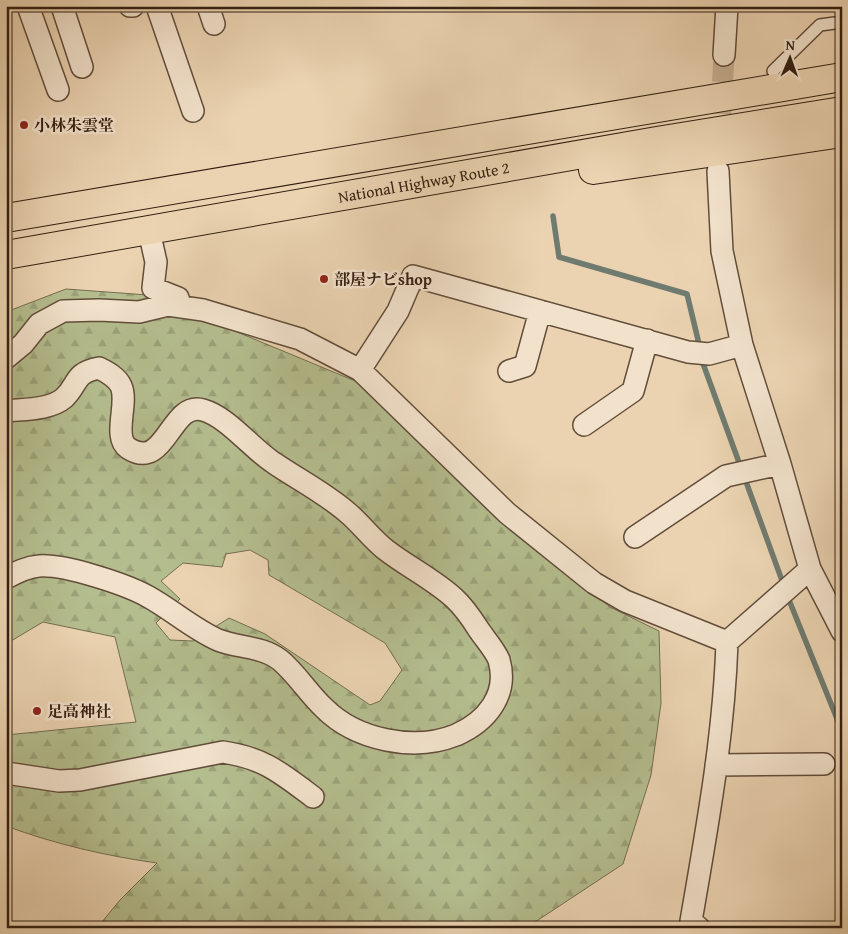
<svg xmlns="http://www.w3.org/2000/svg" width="848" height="934" font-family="'Gentium Book Plus','Noto Serif JP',serif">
<defs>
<pattern id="forest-firs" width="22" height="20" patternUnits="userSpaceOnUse" patternTransform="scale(1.25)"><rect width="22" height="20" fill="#b4bd8e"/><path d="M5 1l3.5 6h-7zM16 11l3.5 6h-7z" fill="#9ba279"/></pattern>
</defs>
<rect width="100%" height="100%" fill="#ebd3b1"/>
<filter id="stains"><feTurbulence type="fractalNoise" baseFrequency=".004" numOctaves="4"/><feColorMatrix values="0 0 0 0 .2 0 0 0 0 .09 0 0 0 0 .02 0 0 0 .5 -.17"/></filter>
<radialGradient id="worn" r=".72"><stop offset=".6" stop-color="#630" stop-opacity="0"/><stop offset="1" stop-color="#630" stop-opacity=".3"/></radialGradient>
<path fill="url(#forest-firs)" stroke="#746e50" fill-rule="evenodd" d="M66,289L148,295L360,383L498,511L610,607L659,631L661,703L651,775L623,864L526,928H97L120,900L157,863C106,856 55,844 6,826V735L136,722L115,637L43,622L6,644V312ZM250,550L268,560L269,575L385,643L402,670L380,701L370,705L265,634L229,618L193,641L170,640L156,623L180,599L161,581L183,563L222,567L226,554Z"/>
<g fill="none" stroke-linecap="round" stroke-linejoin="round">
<path stroke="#707b70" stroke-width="5.5" d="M553,216L559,257L687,294L700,348
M701,358L784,586
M787,595L842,731"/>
<path stroke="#c6af91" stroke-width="21" stroke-dasharray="21 11" stroke-linecap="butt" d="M719,146L724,55"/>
<g stroke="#624d3a" stroke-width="14">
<path id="lane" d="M773,71L820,25L842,22"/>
</g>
<g stroke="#624d3a" stroke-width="24">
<path id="street" d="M28,6L58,90
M62,6L82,67
M130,6H133
M157,6L193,111
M208,6L214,24
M724,55L727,6
M718,171L722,251L742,345L780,464L810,569L842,631
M149,231L156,262L153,288L178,298L181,307
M6,358L23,344L39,324L63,311L99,310L139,312L168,305L203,310L300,339L360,370L507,513L594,583L625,601L727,642
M360,370L398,311L413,276L688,352L709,354L742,345
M509,371L525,366L540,311
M6,411C24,409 50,410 64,398C79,384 73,373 99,368C107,372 117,377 121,386C129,403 112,437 128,448C166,473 170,400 203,410C228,417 252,449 274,463C299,480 325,493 348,513C361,524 372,539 386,550C408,567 433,579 454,598C464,607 472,619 479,630C485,639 495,650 499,660C509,695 486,722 456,735C414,752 356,740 324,708C308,693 296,673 280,660C262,646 238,648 218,640C193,629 171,609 147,596C125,584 64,564 39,566C27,567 17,572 6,578
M584,425L633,391L647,340
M635,537L726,476L780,464
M716,765L824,764
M6,773L59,781L80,780L223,752C264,758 281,773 313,797
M699,928L691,921C707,828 724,736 727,642L810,569"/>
</g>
<g stroke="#342012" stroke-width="30">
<g id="highway">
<path d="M593,170L842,133"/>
<path d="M6,218L842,77"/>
<path id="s1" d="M6,255L657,141L842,111"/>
</g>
</g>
<use href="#lane" stroke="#f2e2cc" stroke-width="11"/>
<use href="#street" stroke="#f2e2cc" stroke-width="21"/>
<use href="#highway" stroke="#ebd3b1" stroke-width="28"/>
</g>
<g fill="#8f2418" stroke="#f2e2cc" stroke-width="2">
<circle cx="24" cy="125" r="5"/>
<circle cx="324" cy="279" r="5"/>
<circle cx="37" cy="711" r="5"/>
</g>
<g text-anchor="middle" stroke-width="5" stroke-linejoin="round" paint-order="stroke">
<g font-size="16" font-weight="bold" fill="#342012" stroke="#f2e2cc" text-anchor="start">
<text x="34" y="131">小林朱雲堂</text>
<text x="334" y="285">部屋ナビshop</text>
<text x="47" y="717">足高神社</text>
</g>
<g font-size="16" fill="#342012" stroke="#f2e2cc">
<text dy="6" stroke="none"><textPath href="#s1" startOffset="424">National Highway Route 2</textPath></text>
</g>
</g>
<rect width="848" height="934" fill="none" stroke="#ebd3b1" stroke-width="25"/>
<rect x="8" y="8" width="833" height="919" fill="none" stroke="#342012" stroke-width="2.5"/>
<rect x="12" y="12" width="823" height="909" fill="none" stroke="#342012"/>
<g transform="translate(790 58) rotate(2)" stroke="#f2e2cc" stroke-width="4" paint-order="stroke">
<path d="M0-4L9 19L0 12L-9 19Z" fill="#342012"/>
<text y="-8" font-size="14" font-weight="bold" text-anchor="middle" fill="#342012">N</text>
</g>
<rect width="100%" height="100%" filter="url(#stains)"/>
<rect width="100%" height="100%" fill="url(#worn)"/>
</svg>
